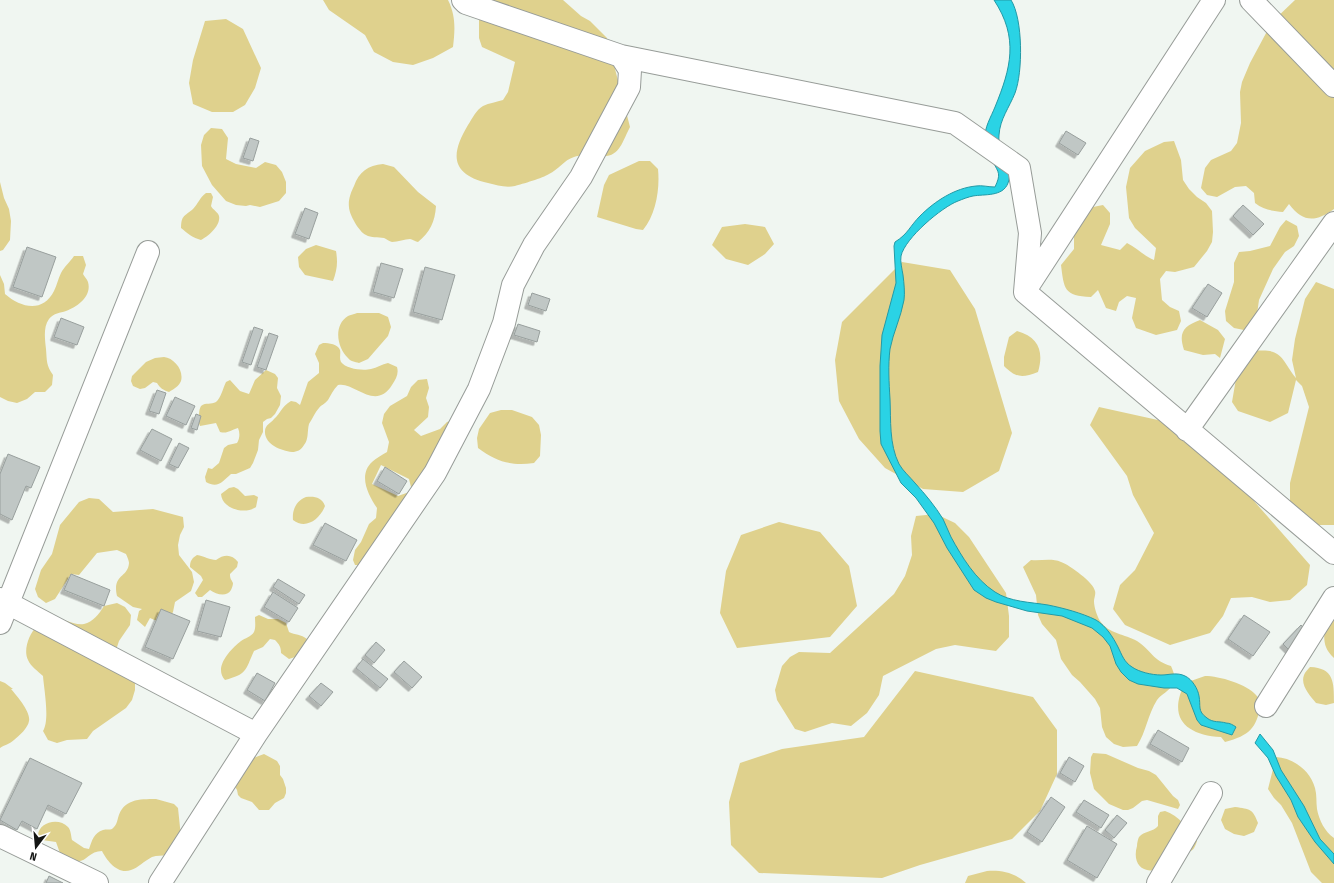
<svg xmlns="http://www.w3.org/2000/svg" width="1334" height="883" font-family="'Fira Sans Condensed',sans-serif">
<defs>
<filter id="shadow"><feDropShadow dx="-3.5" dy="3.5" stdDeviation="0" flood-color="#0004"/></filter>
</defs>
<rect width="100%" height="100%" fill="#f0f6f1"/>
<path fill="#dfd18d" fill-rule="evenodd" d="M323,0H448C456,16 455,30 453,47L433,58L413,65L393,62L374,52L365,35L329,10Z
M479,0H563L581,16L590,21L607,38L630,127C619,149 619,159 592,156C586,155 579,155 574,157C564,160 558,170 549,174C543,178 522,184 515,186C505,188 497,185 488,183C451,174 450,155 468,125C472,119 476,110 483,106C489,103 497,102 503,100L508,92L515,62L482,47L479,38Z
M1295,0H1334V209C1316,222 1303,223 1289,204L1283,212C1272,211 1264,210 1255,203L1254,193L1246,186L1235,187L1217,197L1207,195L1201,188L1205,168L1211,160L1231,151L1237,143L1241,123L1240,92L1242,82L1250,63L1272,22Z
M226,19L243,29L261,68L255,88L245,105L233,112H212L193,104L189,83L193,60L205,21Z
M211,128L222,129L228,138L226,159L236,164L256,168L265,162L276,165L282,172L286,182V193L279,201L260,207L250,205L246,206L236,205L226,201L212,185L202,166L201,145L204,135Z
M1174,141L1181,160L1183,180L1189,189L1197,197L1206,203L1212,211L1213,232L1212,242L1207,251L1194,267L1175,272L1166,271L1160,279L1162,300L1170,307L1179,311L1181,321L1177,330L1156,335L1136,328L1132,318L1136,298L1127,296L1119,302L1116,311L1106,308L1098,290L1091,297C1064,296 1064,289 1061,265L1074,249V229L1083,212L1093,207L1103,205L1110,213V224L1101,245L1120,250L1127,243C1137,248 1144,256 1154,260L1156,248L1135,228L1129,218L1126,187L1130,168L1145,151L1164,142Z
M639,161H650L658,169C660,189 656,214 643,230L636,229L597,217L604,185L609,175Z
M383,164L394,167L418,192L436,206C435,222 430,232 418,242C416,242 412,239 410,239C405,239 398,242 392,242C388,241 387,239 384,238C378,237 371,238 366,235C359,232 349,214 349,207C348,200 351,192 354,186C359,172 368,165 383,164Z
M0,182L4,198L9,209L11,221L10,240L3,250L0,251Z
M206,193H211L213,197L211,206C213,210 218,212 219,216C221,225 209,236 201,240C193,238 187,233 181,228C181,215 185,216 193,209C198,204 200,197 206,193Z
M1286,220L1297,226L1299,236L1294,246L1285,252L1273,269L1259,300L1256,321L1248,328L1244,330L1234,328L1226,321L1225,311L1234,282V263L1239,252L1250,251L1270,246L1280,227Z
M745,224L765,227L774,244L765,254L748,265L726,259L712,245L722,227Z
M316,245L336,251C338,263 337,270 333,281L305,275L299,267L298,257L306,249Z
M74,256H83L86,265L83,274C84,276 87,279 88,282C92,296 78,307 66,311C60,313 54,313 49,319C43,327 45,340 46,349C47,361 46,365 53,375L52,385L45,392H35L27,399L17,403L8,401L0,397V275L4,284L5,294C21,308 43,313 54,291C57,285 58,279 61,273C64,267 70,262 74,256Z
M902,262L950,270L975,309L1012,433L999,471L963,492L923,489L885,468L859,439L839,401L835,360L842,322Z
M1316,282L1334,289V525H1296L1290,503V483L1309,407L1302,386L1296,380L1288,413L1270,422L1238,411L1232,402L1237,373L1254,351C1283,348 1281,359 1296,378L1292,360L1295,339L1305,299Z
M357,313H379L388,317L391,327L388,336L368,359L359,363C355,362 350,361 348,358C337,348 333,325 348,316C350,315 355,314 357,313Z
M1200,320L1218,330L1225,339L1220,358L1215,354L1203,355L1184,350C1178,332 1184,326 1200,320Z
M1017,331C1039,337 1044,352 1038,372C1022,378 1016,378 1004,366V357L1009,337Z
M323,343C329,343 338,344 340,350C341,354 339,358 341,362C346,369 363,371 371,369C377,368 382,364 388,363L397,367C399,374 396,379 392,385C375,412 354,381 338,385C333,390 331,395 328,400C325,404 321,405 319,408C316,411 311,421 309,424C307,431 309,439 304,445C301,450 297,452 292,452C281,451 264,444 265,431C265,425 271,423 274,419C281,413 281,407 291,401L296,402L300,405L308,382L319,373V363L315,354L319,345Z
M164,357C174,358 184,370 181,381C179,386 174,389 169,392C163,390 160,388 157,383L153,382L145,388L140,389L133,386L131,381L132,376L146,362L155,358Z
M266,370L275,374L278,378L277,388L281,396L280,405L275,414L271,418L267,419L263,422V432L259,440L258,450L253,463L250,468L236,474H231C223,481 218,489 206,482L205,477L208,468L212,469L219,463L224,448L228,445L237,443C240,438 240,433 238,428C230,430 228,434 220,432L216,423L200,426L198,421C200,416 198,411 201,406C206,402 211,405 216,402C221,398 223,388 226,382L230,380L240,391L249,394L255,380Z
M427,379L429,388L426,398L429,407L428,417L414,430L421,436L440,429L447,422L457,419C456,441 441,456 425,471L426,480L420,488L404,500L401,510L397,517L383,530L387,550L382,558L374,565H355L353,560L355,550L361,542L369,524L376,518L377,508C368,495 358,475 372,462C376,458 382,455 387,452L389,442L382,423L384,414L390,406L407,396L411,387L418,380ZM381,465L409,479L412,491L398,496L372,484Z
M1099,407L1185,426L1244,482L1254,501L1310,565L1307,585L1290,600L1270,602L1252,597L1231,598L1223,616L1210,633L1170,645L1125,625L1113,609L1120,585L1135,570L1154,533L1133,495L1127,476L1090,425Z
M501,410H512L532,417L539,425L541,435L540,456L534,463C511,466 497,462 478,448L477,438L479,429L490,413Z
M234,487L238,489L245,496L254,495L258,497L256,507C245,515 222,509 221,494L229,488Z
M306,497C314,496 322,497 325,506C320,519 306,530 293,520C292,510 296,501 306,497Z
M89,498L99,499L113,512L153,509L183,517L184,527L180,535L178,545L179,555L192,572L194,582L191,591L175,602L173,612L168,620L159,622L150,618L145,627L137,620L139,611L142,609L133,607L117,596C112,574 128,578 129,563C129,561 127,556 126,554L117,550L97,553L79,575L71,574L55,599L46,603L38,597L35,589L41,570L52,554L60,525L79,502Z
M936,514L955,523L969,537L1006,593L1009,616V637L996,651L955,645L936,649L883,676L879,695L867,713L851,726L832,723L805,732L795,729L777,700L775,690L782,666L790,657L799,652L830,653L894,594L905,576L912,555L911,536L916,516Z
M779,522L820,532L849,566L857,606L830,637L737,648L720,613L726,571L741,535Z
M197,555C204,556 210,560 216,560C224,554 232,554 238,562L237,567L230,574C230,579 231,579 233,583C233,585 232,588 231,590C226,598 216,594 210,590L202,597H198L195,593L203,580L201,576L190,567C190,561 192,558 197,555Z
M1031,560C1041,561 1052,558 1061,562C1070,565 1094,583 1095,591C1096,594 1094,598 1094,601C1094,607 1097,616 1100,621C1109,634 1125,634 1137,641C1151,650 1153,661 1171,666C1174,673 1176,678 1173,684C1170,691 1161,694 1157,700C1148,714 1146,732 1137,746L1123,747L1114,744L1106,737L1102,727L1100,708L1095,699L1080,682L1072,675L1061,659L1056,640L1042,624L1038,615L1036,595L1023,567Z
M117,603L125,607L131,615L130,625L119,641L116,650L135,681V690L132,700L126,708L93,731L87,739L67,740L57,743L48,740L43,731C50,720 44,689 43,676C38,671 31,667 28,660C23,650 29,634 37,626C39,623 49,618 53,618C63,617 73,626 84,624C93,622 99,614 104,606Z
M259,615L268,619H278L286,623L289,632C295,635 301,634 307,639L306,644L298,656L289,659L281,653C281,647 279,644 275,640L270,639L263,647L254,651C245,671 247,674 225,680C213,667 231,649 241,641C245,638 251,637 254,632C256,628 255,621 255,617Z
M1334,615V658C1322,647 1324,638 1325,622Z
M1310,667C1334,668 1334,682 1334,703L1326,705L1316,703C1310,696 1300,685 1304,675C1305,672 1308,669 1310,667Z
M915,671L1033,697L1057,730V774L1040,811L1012,839L920,865L882,878L759,873L731,845L729,802L740,763L782,749L864,737Z
M1205,676C1219,676 1247,684 1256,695C1258,697 1260,701 1261,704C1256,729 1250,735 1225,742L1221,737C1186,735 1167,718 1185,683Z
M0,681L5,683L13,689H11C17,696 31,712 29,721C28,728 19,736 14,740C10,744 4,745 0,748Z
M1093,753L1106,754L1138,768L1149,771L1156,775L1173,796L1178,800L1180,805L1178,809L1147,800L1142,801L1133,808L1128,810H1123L1109,804L1094,789L1090,773L1091,757Z
M264,754L277,761L280,766V775L283,779L286,788V793L284,798L275,803L269,810H259L252,802L241,798L238,795L237,790L234,785L251,759Z
M1276,757C1293,758 1310,770 1315,788C1317,795 1316,802 1317,809C1319,820 1325,832 1334,838V883H1322L1311,872L1292,823L1281,805L1274,798L1268,789Z
M156,799L174,804L178,808L181,837L167,855C162,856 157,855 152,857C144,861 138,868 131,870C118,875 107,861 102,851C89,851 86,863 76,861C71,861 66,858 61,856L56,842L42,840L38,836C38,822 59,817 68,827C71,830 71,836 72,840L84,848L89,849C92,840 94,833 103,830C106,829 110,830 112,829C116,826 117,822 118,818C123,799 139,799 156,799Z
M1235,807C1250,809 1253,809 1258,823L1254,832L1244,836L1234,834L1225,829L1221,820L1225,809Z
M1165,811C1178,815 1190,830 1197,841C1193,853 1191,852 1179,851C1174,856 1167,866 1161,868C1142,876 1132,863 1137,846C1137,843 1138,839 1139,837C1144,831 1153,832 1158,826V816L1160,812Z
M987,871C1002,870 1015,873 1026,883H965L968,876Z"/>
<path fill="#2ad3e5" stroke="#239aa6" d="M994,0H1011C1023,19 1023,72 1015,93C1009,108 1000,119 999,135C997,152 1015,165 1008,183C1003,197 984,194 973,196C968,197 963,199 958,201C942,207 905,238 901,256C900,261 902,269 903,275C904,283 905,293 904,300C901,317 893,333 890,349C888,365 889,383 890,399C891,420 889,444 899,464C903,471 910,477 915,483C925,494 935,506 943,519C946,525 948,531 951,537C962,557 975,579 995,592C1010,602 1030,602 1048,605C1063,608 1082,613 1096,620C1106,626 1113,637 1118,647C1122,655 1124,662 1132,667C1139,672 1152,675 1161,675C1169,675 1177,672 1185,676C1192,679 1198,689 1199,696C1201,706 1197,711 1207,718C1213,723 1220,721 1226,723C1230,723 1233,725 1236,727L1232,735L1201,725L1197,720L1187,694L1177,688H1164L1138,684L1129,680L1121,672L1116,664L1110,646L1103,637L1092,628L1062,616L1027,611L996,602L986,598L974,590L947,548L934,523L916,498L901,483L881,444L880,431V366L882,335L896,283L894,246L895,242C908,234 910,226 920,216C935,201 955,188 976,186C982,185 988,187 995,187C1001,174 999,173 993,162C991,157 989,152 988,148C987,145 985,142 985,139C984,128 991,117 995,107C1011,68 1019,38 994,0Z
M1260,734L1273,750L1281,770L1304,806L1320,839L1334,854V864L1315,842L1298,817L1291,800L1276,776L1268,758L1255,743Z"/>
<path fill="#c0c7c5" stroke="#989f9d" filter="url(#shadow)" d="M1066,131L1086,143L1078,155L1059,143Z
M250,138L259,141L253,161L243,158Z
M1243,205L1264,224L1253,235L1233,216Z
M305,208L318,213L309,239L295,234Z
M27,247L56,257L42,297L13,287Z
M381,263L403,269L394,298L373,292Z
M425,267L455,275L442,320L413,312Z
M1208,284L1222,293L1207,317L1192,308Z
M532,293L550,299L546,311L528,305Z
M61,318L84,327L77,345L54,337Z
M518,324L540,331L537,342L514,335Z
M254,327L263,330L251,365L242,362Z
M269,333L278,336L266,370L257,367Z
M157,390L166,393L159,414L149,411Z
M175,397L195,406L186,425L166,416Z
M196,414L201,416L197,430L191,428Z
M152,429L172,439L161,461L140,450Z
M179,443L189,448L178,468L169,464Z
M8,454L40,467L31,488L26,486L12,520L0,514V474Z
M385,467L407,481L399,494L377,481Z
M325,523L357,540L346,561L313,545Z
M71,574L110,590L104,606L64,590Z
M278,579L305,595L299,604L273,587Z
M273,592L298,608L289,622L264,607Z
M206,600L230,607L221,637L197,631Z
M161,609L190,621L173,659L145,647Z
M1244,615L1270,632L1253,656L1228,639Z
M1301,625L1309,634L1291,652L1283,644Z
M376,642L385,650L374,663L365,655Z
M363,659L388,679L380,688L356,668Z
M404,661L422,677L412,688L394,672Z
M257,673L275,683L265,701L247,690Z
M321,683L333,692L321,706L309,696Z
M1158,730L1189,748L1182,762L1150,744Z
M1069,757L1084,766L1075,782L1060,773Z
M30,758L82,783L66,814L48,805L37,829L22,821L17,830L0,820Z
M1051,797L1065,807L1042,842L1027,832Z
M1084,800L1109,815L1101,828L1076,812Z
M1117,815L1127,823L1114,838L1105,830Z
M1087,826L1117,844L1097,878L1067,860Z
M49,876L63,883H46Z"/>
<g fill="none" stroke-linecap="round" stroke-linejoin="round">
<g stroke="#979c98" stroke-width="24">
<path id="street" d="M1251,0L1334,86
M621,56L955,123L1019,168L1030,233L1025,292
M1026,289L1214,0
M1025,292L1334,553
M1187,430L1334,223
M0,599L256,734
M0,623L148,252
M1266,706L1334,598
M160,883L256,734L435,473L479,389L504,323L513,285L534,245L581,177L629,87L630,70L621,56L466,3L463,0
M1158,883L1211,793"/>
</g>
<g stroke="#979c98" stroke-width="24">
<path id="secondary" d="M0,836L97,883"/>
</g>
<use href="#street" stroke="#fff" stroke-width="22"/>
<use href="#secondary" stroke="#fff" stroke-width="22"/>
</g>
<g transform="translate(36 847) rotate(196)" stroke="#ffffff" stroke-width="3" paint-order="stroke">
<path d="M0-3L7 15L0 10L-7 15Z" fill="#131513"/>
<text y="-6" font-size="11" font-weight="bold" text-anchor="middle" fill="#131513">N</text>
</g>
</svg>
